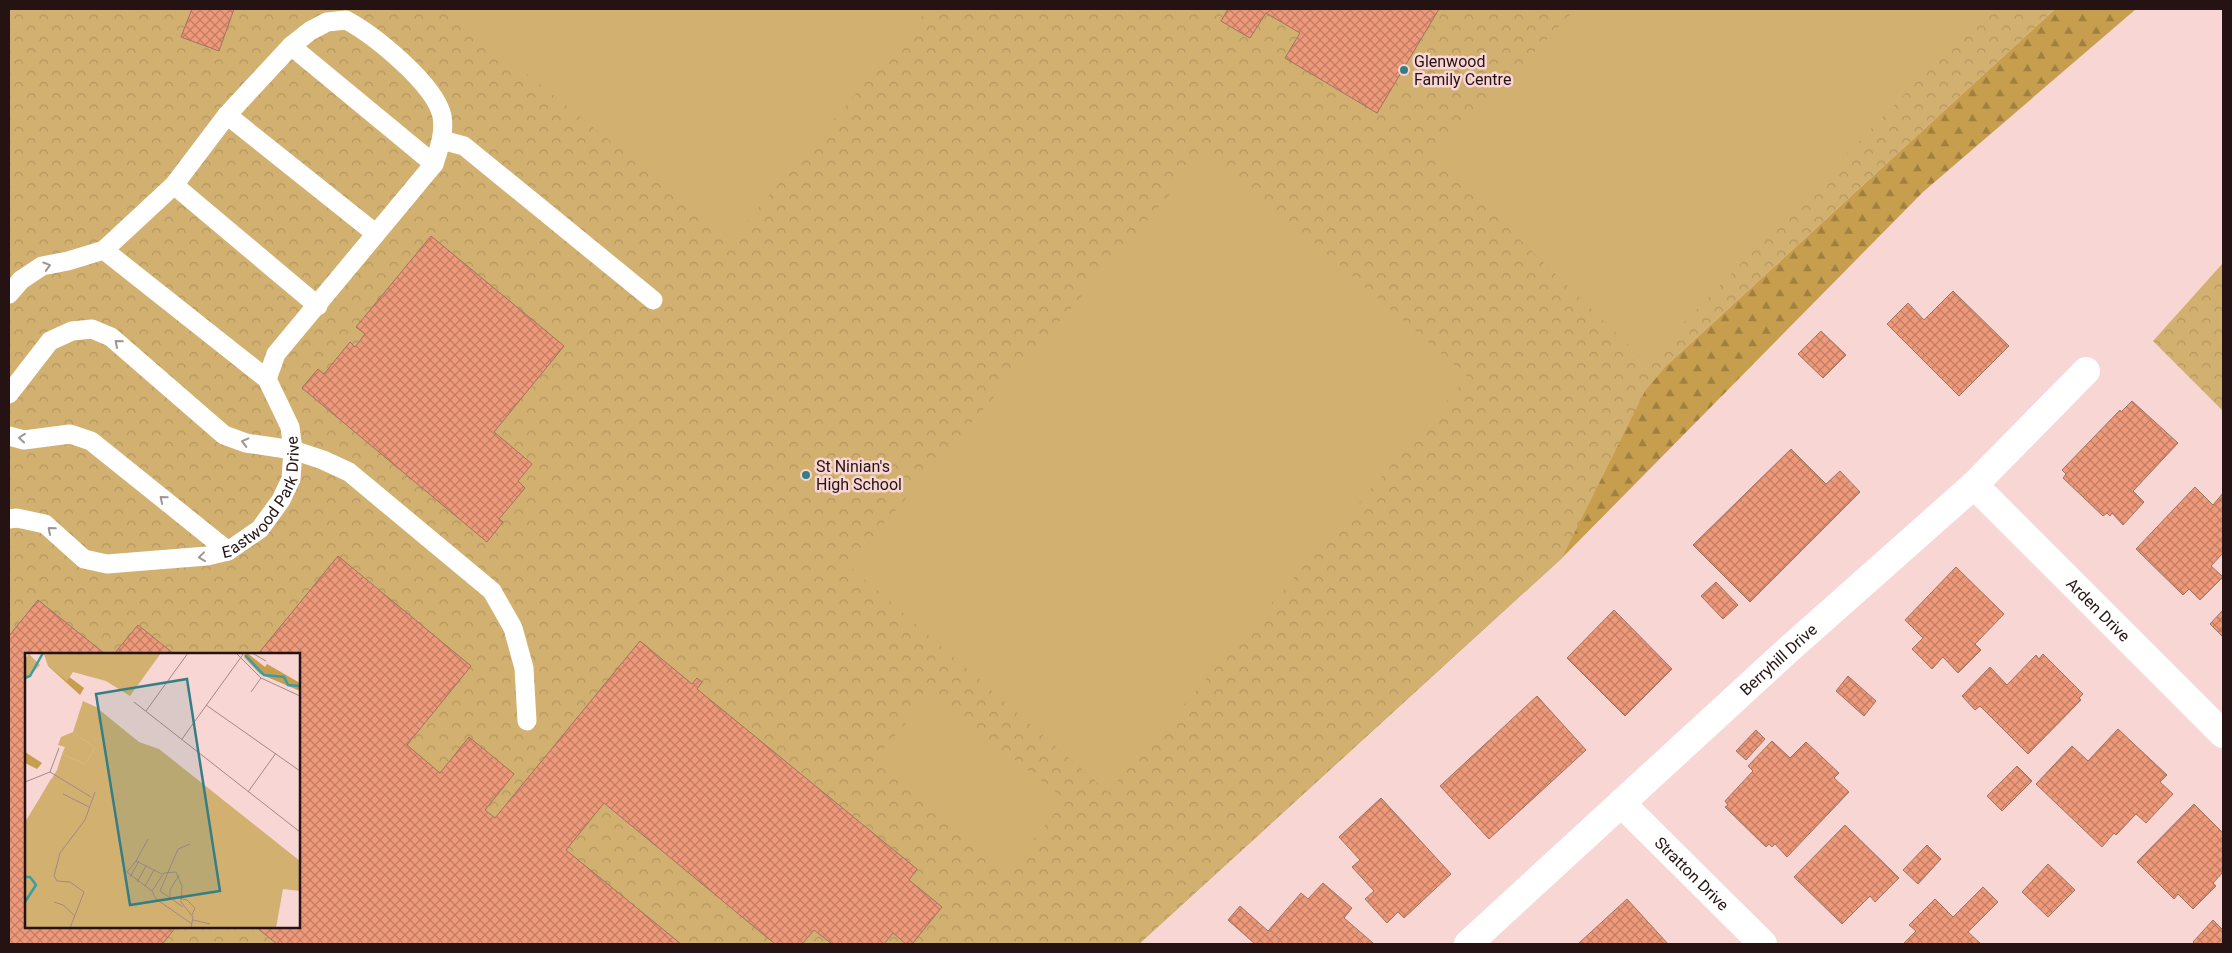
<svg xmlns="http://www.w3.org/2000/svg" width="2232" height="953" font-family="Roboto,sans-serif">
<defs>
<pattern id="forest-firs" width="22" height="20" patternUnits="userSpaceOnUse" patternTransform="scale(1.25)"><rect width="22" height="20" fill="#c79e4d"/><path d="M5 1l3.5 6h-7zM16 11l3.5 6h-7z" fill="#a17f3f"/></pattern>
<pattern id="park-crowns" width="20" height="18" patternUnits="userSpaceOnUse" patternTransform="scale(1.25)"><rect width="20" height="18" fill="#d2b070"/><path d="M2 6a3 3 0 1 1 6 0M12 15a3 3 0 1 1 6 0" fill="none" stroke="#b49660"/></pattern>
<pattern id="building-cross-hatch" width="8" height="8" patternUnits="userSpaceOnUse" patternTransform="scale(1.25)"><rect width="8" height="8" fill="#ee9a7a"/><path d="M0 0l8 8M0 8l8-8" fill="none" stroke="#c17c63"/></pattern>
</defs>
<rect width="100%" height="100%" fill="#f8d6d4"/>
<path fill="url(#forest-firs)" d="M2055,9H2136L1923,192L1562,558L1139,944H976L1550,433L1668,364Z"/>
<path fill="url(#park-crowns)" fill-rule="evenodd" d="M9,9H2055L1668,364L1645,391L1562,558L1139,944H9ZM26,654H299V927H26Z
M2223,263V411L2153,341Z"/>
<path fill="#d2b070" d="M446,9H928L732,239Z
M1576,9H1987L1646,362L1434,156Z
M1208,150L1468,377L1108,792L848,565Z
M931,694L1066,800L1009,868L873,761Z"/>
<path fill="url(#building-cross-hatch)" stroke="#a07361" d="M192,9H234L219,51L181,37Z
M1228,9H1439L1377,113L1285,58L1300,33L1266,13L1250,38L1221,21Z
M431,236L564,346L494,432L532,464L518,481L525,488L499,519L503,522L487,542L302,388L318,369L324,374L350,342L355,347L365,334L356,327Z
M1953,291L2009,346L1959,396L1887,324L1908,303L1924,320Z
M1821,331L1846,355L1823,378L1798,354Z
M2132,401L2178,443L2133,491L2144,502L2123,525L2112,513L2110,516L2107,513L2103,516L2063,478L2066,474L2062,470L2120,410L2121,412Z
M1791,449L1826,484L1840,471L1860,492L1750,602L1693,545Z
M2195,487L2213,505L2223,493V553L2211,566L2223,577L2200,600L2189,589L2183,595L2136,549Z
M338,556L471,666L407,745L440,773L469,737L514,774L485,810L495,818L640,641L692,684L697,678L702,682L697,689L917,869L909,880L942,907L912,944H906L893,933L884,944H832L814,930L802,944H775L604,803L566,850L681,944H277L256,927H299V654H258Z
M1956,567L2004,614L1975,644L1981,650L1958,673L1943,657L1932,669L1912,649L1923,638L1905,620Z
M1716,582L1738,605L1723,619L1701,596Z
M38,600L105,654H26V927H176L163,943L164,944H9V636Z
M1614,610L1672,669L1625,716L1567,658Z
M2223,610V637L2210,624Z
M138,625L174,654H114Z
M2043,654L2083,694L2079,698L2081,700L2028,754L1980,706L1975,710L1962,696L1990,667L2007,685L2036,655L2039,659Z
M1848,676L1876,701L1864,716L1836,691Z
M1537,696L1586,750L1489,839L1440,786Z
M2118,729L2167,775L2160,782L2173,794L2146,823L2136,814L2116,835L2114,833L2102,847L2036,784L2072,746L2088,761Z
M1756,730L1765,739L1746,760L1736,751Z
M1772,741L1790,758L1806,742L1839,773L1834,778L1849,792L1787,857L1775,844L1772,847L1769,844L1766,847L1725,807L1728,805L1725,801L1753,771L1748,766Z
M2017,766L2032,781L2002,811L1987,796Z
M1381,798L1451,874L1404,918L1398,912L1387,923L1365,899L1374,891L1352,867L1360,860L1339,837Z
M2194,804L2223,833V872L2213,883L2216,886L2193,909L2178,894L2174,899L2137,862Z
M1845,825L1899,878L1875,902L1870,896L1842,924L1794,877Z
M1927,845L1941,859L1918,884L1903,870Z
M2048,864L2075,890L2048,917L2022,892Z
M1323,883L1352,908L1344,918L1373,943L1372,944H1255L1228,920L1240,906L1268,931L1301,893L1308,899Z
M1983,887L1998,902L1968,932L1981,944H1903L1916,931L1909,925L1935,899L1953,917Z
M1627,899L1668,944H1578Z
M2213,920L2223,930V944H2195L2193,942Z"/>
<g fill="none" stroke-linecap="round" stroke-linejoin="round">
<g stroke="#fff" stroke-width="19">
<path d="M291,46L434,164"/>
<path d="M227,115L375,233"/>
<path d="M442,140L464,146L653,300"/>
<path d="M174,185L318,306"/>
<path d="M9,294L21,280L42,266L68,261L104,250L174,185L227,115L291,46L310,31L327,22L346,20C374,35 435,84 442,116C445,133 439,149 434,164L276,354L267,379"/>
<path d="M9,394L50,341L72,331L92,329L111,337L224,435L246,443L293,450L323,460L349,472L492,591L513,628L524,668L527,721"/>
<path d="M9,436L24,440L70,434L91,441L228,551"/>
<path id="s1" d="M9,519L17,518L45,524L84,559L107,564L207,556L228,551L260,529L281,500L291,479L293,450L290,427L267,379L104,250"/>
</g>
<g stroke="#fff" stroke-width="28">
<path id="s2" d="M1974,485L2223,734"/>
<path id="s3" d="M1621,803L1763,944"/>
<path id="s4" d="M1468,944L1788,650L1974,485L2086,371"/>
</g>
</g>
<defs><path id="oneway-chevron" d="M-2-3.5L2.5 0L-2 3.5" fill="none" stroke-width="1.6" stroke-linecap="round" stroke-linejoin="round" transform="scale(1.25)"/></defs>
<g stroke="#9d9494">
<use href="#oneway-chevron" transform="translate(47 266) rotate(-16)"/>
<use href="#oneway-chevron" transform="translate(118 343) rotate(-139)"/>
<use href="#oneway-chevron" transform="translate(22 438) rotate(-175)"/>
<use href="#oneway-chevron" transform="translate(245 442) rotate(-165)"/>
<use href="#oneway-chevron" transform="translate(163 499) rotate(-141)"/>
<use href="#oneway-chevron" transform="translate(51 530) rotate(-139)"/>
<use href="#oneway-chevron" transform="translate(202 557) rotate(173)"/>
</g>
<g fill="#357e84" stroke="#f8d6d4" stroke-width="2">
<circle cx="1404" cy="70" r="5"/>
<circle cx="806" cy="475" r="5"/>
</g>
<g text-anchor="middle" stroke-width="5" stroke-linejoin="round" paint-order="stroke">
<g font-size="16" fill="#251212" stroke="#f8d6d4" text-anchor="start">
<text x="1414" y="67">Glenwood<tspan x="1414" dy="18">Family Centre</tspan></text>
<text x="816" y="472">St Ninian's<tspan x="816" dy="18">High School</tspan></text>
</g>
<g font-size="16" fill="#251212" stroke="#f8d6d4">
<text dy="6" stroke="none"><textPath href="#s1" startOffset="302">Eastwood Park Drive</textPath></text>
<text dy="6" stroke="none"><textPath href="#s2" startOffset="176">Arden Drive</textPath></text>
<text dy="6" stroke="none"><textPath href="#s4" startOffset="421">Berryhill Drive</textPath></text>
<text dy="6" stroke="none"><textPath href="#s3" startOffset="100">Stratton Drive</textPath></text>
</g>
</g>
<g transform="translate(25 653)">
<rect width="275" height="275" fill="#f8d6d4"/>
<path d="M4,1L15,12L0,27V6ZM48,79L70,95L60,111L37,101L40,94L33,92L36,84Z" fill="#d2b070"/>
<path d="M222,0L240,14L242,11L275,30V38L235,21L219,4ZM23,13L35,17L59,35L55,42ZM0,99L17,110L12,116L0,110Z" fill="#c79e4d"/>
<path d="M136,0L105,43L81,28L48,19L42,28L23,13L19,1ZM58,48L71,54L114,89L134,96L275,208V238L258,236L251,275H0V169L32,117L37,101L60,111L70,95L48,79Z" fill="#d2b070"/>
<path d="M26,126L61,146L37,187L17,197L0,199V190L20,151L15,145Z" fill="#d2b070"/>
<path d="M58,0H109L100,9L83,14L73,13ZM66,57L114,91L98,114L50,80ZM119,107L163,135L146,163L101,135ZM165,139L172,143L164,158L157,153ZM85,160L116,179L88,229L56,210Z" fill="#d2b070"/>
<path fill="none" stroke="#3d9ca3" stroke-width="2.5" d="M220,2L239,22L259,24L263,32L275,33M0,25L5,23L18,0M0,224H5L11,232L0,249"/>
<path fill="none" stroke="#a48886" stroke-width="1" d="M211,0L236,25L275,43M227,0L241,8M226,39L236,25M109,49L275,179M181,52L275,118M121,58L163,0M157,86L219,0M25,119L34,95M0,129L25,119L66,144M223,139L251,100M38,141L64,154M111,208L123,186M137,221L111,208L102,219L127,238L131,246L167,271M105,224L114,208M112,229L121,213M120,233L129,217M127,238L139,220L151,219L157,233L156,249L168,264L166,275M154,245L162,247L170,255L167,262M145,247V237L154,222M29,249L38,252L50,263M158,254L135,238L153,196L165,191M168,267L185,271M45,275L59,239L45,229L32,228L29,223L35,200L60,167L70,139"/>
<path fill="#357e84" fill-opacity="0.15" stroke="#357e84" stroke-width="2.5" d="M162,26L195,238L105,252L71,41Z"/>
<rect width="275" height="275" fill="none" stroke="#251212" stroke-width="2.5"/>
</g>
<rect width="2232" height="953" fill="none" stroke="#251212" stroke-width="20"/>
</svg>
